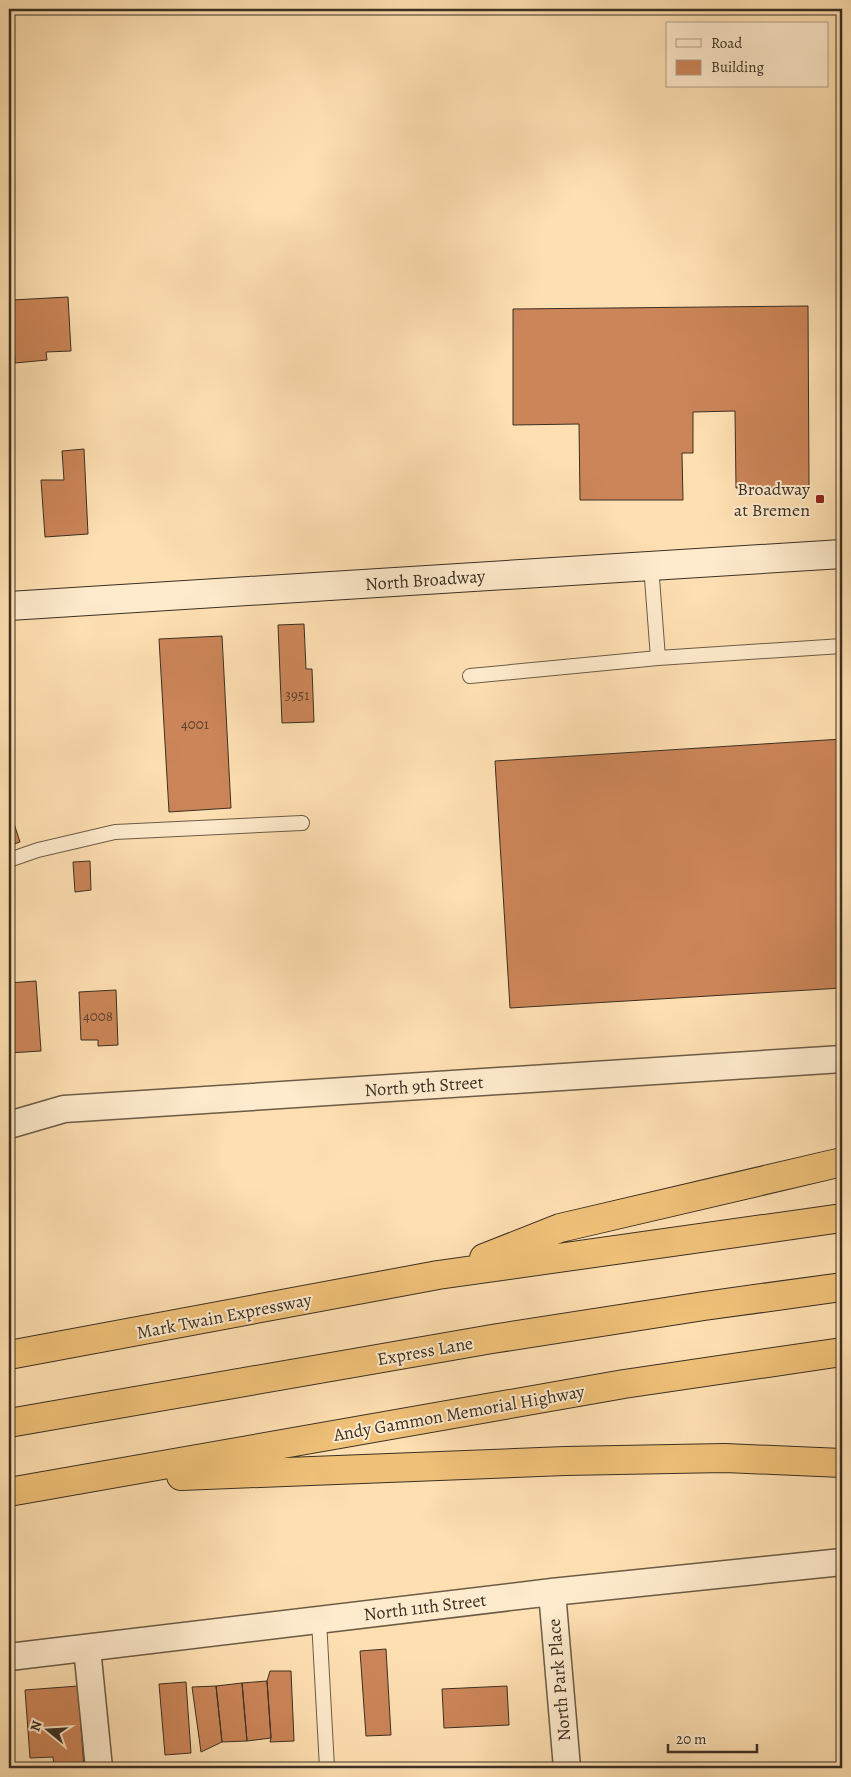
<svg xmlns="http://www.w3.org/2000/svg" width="851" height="1777" font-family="Alegreya,serif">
<rect width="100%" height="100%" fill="#fedfb1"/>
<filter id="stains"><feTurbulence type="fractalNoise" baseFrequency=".004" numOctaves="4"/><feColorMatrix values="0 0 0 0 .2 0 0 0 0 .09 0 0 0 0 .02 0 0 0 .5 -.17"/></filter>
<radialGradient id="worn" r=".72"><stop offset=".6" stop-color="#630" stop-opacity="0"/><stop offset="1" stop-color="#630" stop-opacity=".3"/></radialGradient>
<path fill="#cb8558" stroke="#3b3023" d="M68,297L71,351L46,352L47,360L15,363L12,300Z
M808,306L809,487L736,488L735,411L693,412V453H682L683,500H580L579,424L513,425V309Z
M84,449L88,534L45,537L41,480H64L62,451Z
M304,624L306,669H312L314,722L282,723L278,625Z
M222,636L231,808L169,812L159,639Z
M842,739V988L510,1008L495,761Z
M9,808L20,842L9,846Z
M90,861L91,890L75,892L73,862Z
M36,981L41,1051L9,1053V983Z
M116,990L118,1045L98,1046V1040H81L79,992Z
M386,1649L391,1735L366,1736L360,1651Z
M270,1671H291L294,1741L270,1742L271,1738L267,1681Z
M267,1681L271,1738L247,1741L242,1683Z
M186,1682L191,1753L165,1755L159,1684Z
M242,1683L247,1741L222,1742L216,1686Z
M78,1686L84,1768H54L53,1757L30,1758L25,1690Z
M216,1686L222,1742L201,1752L192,1687Z
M507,1686L509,1725L444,1728L442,1689Z"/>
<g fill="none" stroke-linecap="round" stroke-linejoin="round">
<g stroke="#6c5c46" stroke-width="16">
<path id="service" d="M651,565L658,658L842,646
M470,676L658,658
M9,860L38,850L115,832L302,823
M319,1620L327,1768"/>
</g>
<g stroke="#6c5c46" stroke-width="29">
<path id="minor" d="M9,1125L64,1109L842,1059
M552,1592L567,1768
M87,1648L99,1768
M9,1657L552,1592L842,1562"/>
</g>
<g stroke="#3b3023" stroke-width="30">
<path id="secondary" d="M9,606L842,554"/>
</g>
<g stroke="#3b3023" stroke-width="30">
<path id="motorway" d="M484,1258L560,1228L842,1162
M9,1355L438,1275L842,1218
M9,1423L492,1339L704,1306L842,1287
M181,1476L565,1461L725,1458L842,1463
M9,1492L624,1384L842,1352"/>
</g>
<use href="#service" stroke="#feeacc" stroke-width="14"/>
<use href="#minor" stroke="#feeacc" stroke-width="26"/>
<use href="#secondary" stroke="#feeacc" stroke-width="28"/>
<use href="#motorway" stroke="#efc078" stroke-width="28"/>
</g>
<rect fill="#8f2418" stroke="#feeacc" stroke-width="2" x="815" y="494" width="10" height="10" rx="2.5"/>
<g text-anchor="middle" stroke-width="4" stroke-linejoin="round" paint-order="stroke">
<g font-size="15" fill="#5f4530">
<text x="297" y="700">3951</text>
<text x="195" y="729">4001</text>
<text x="98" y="1021">4008</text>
</g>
<g font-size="18" fill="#3b3023" stroke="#feeacc" text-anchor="end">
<text x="810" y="495">Broadway<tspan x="810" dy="21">at Bremen</tspan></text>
</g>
<g font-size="18" fill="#3b3023" stroke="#feeacc">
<text transform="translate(425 580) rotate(-4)" y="6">North Broadway</text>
<text transform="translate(424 1086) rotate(-4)" y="6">North 9th Street</text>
<text transform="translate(224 1316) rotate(-11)" y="6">Mark Twain Expressway</text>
<text transform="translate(425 1351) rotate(-10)" y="6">Express Lane</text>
<text transform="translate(459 1413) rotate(-10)" y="6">Andy Gammon Memorial Highway</text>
<text transform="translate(425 1607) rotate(-7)" y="6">North 11th Street</text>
<text transform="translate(559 1680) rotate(-95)" y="6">North Park Place</text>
</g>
</g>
<rect width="851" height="1777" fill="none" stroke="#fedfb1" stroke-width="30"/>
<rect x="10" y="10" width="831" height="1757" fill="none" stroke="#3b3023" stroke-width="2.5"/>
<rect x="15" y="15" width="821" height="1747" fill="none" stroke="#3b3023"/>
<rect x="666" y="22" width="162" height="65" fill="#feeacc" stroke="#b0a088"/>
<rect x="676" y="39" width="25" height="8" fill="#feeacc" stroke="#b0a088"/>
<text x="711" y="48" font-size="15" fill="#3b3023">Road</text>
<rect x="676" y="60" width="25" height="15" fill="#cb8558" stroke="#b0a088"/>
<text x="711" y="72" font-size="15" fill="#3b3023">Building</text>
<g transform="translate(48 1730) rotate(288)" stroke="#feeacc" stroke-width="4" paint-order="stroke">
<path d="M0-4L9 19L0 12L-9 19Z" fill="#3b3023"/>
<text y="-8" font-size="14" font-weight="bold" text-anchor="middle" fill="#3b3023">N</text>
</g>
<path d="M668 1744v8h89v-8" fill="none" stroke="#3b3023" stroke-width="2.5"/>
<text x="676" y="1744" font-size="15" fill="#3b3023" stroke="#feeacc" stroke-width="4" paint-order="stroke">20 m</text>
<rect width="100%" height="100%" filter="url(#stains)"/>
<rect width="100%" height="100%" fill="url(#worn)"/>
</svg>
